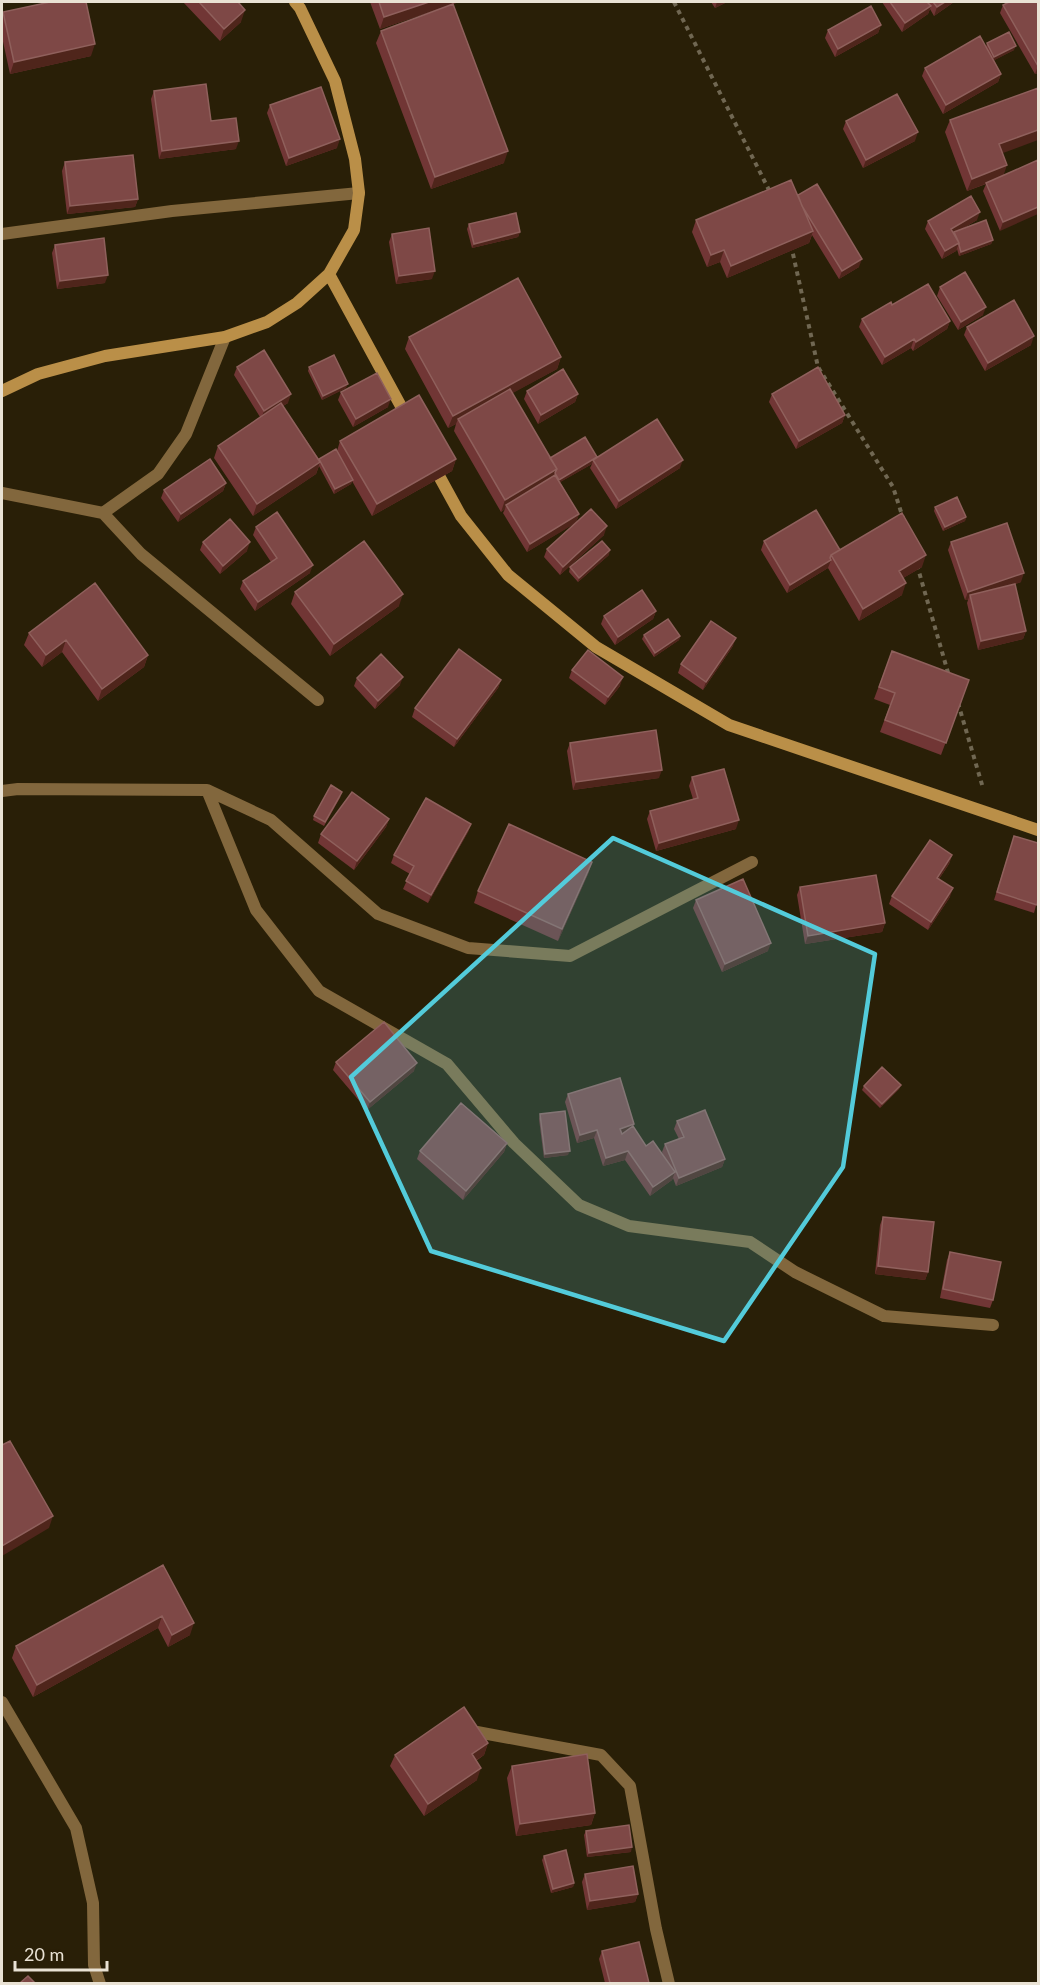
<svg xmlns="http://www.w3.org/2000/svg" width="1040" height="1985" font-family="Lato,sans-serif">
<rect width="100%" height="100%" fill="#291f07"/>
<g fill="none" stroke-linecap="round" stroke-linejoin="round">
<path stroke="#706752" stroke-width="4" stroke-dasharray="4.5 4.5" stroke-linecap="butt" d="M674,2L771,194
M791,245L818,367L893,487L903,518
M917,565L949,676
M958,703L983,788"/>
<path stroke="#82673d" stroke-width="12" d="M2,234L172,211L359,193
M2,493L103,513L141,554L318,700
M103,513L158,474L186,434L225,337
M207,790L256,910L319,991L447,1064L514,1143L579,1205L629,1226L750,1242L795,1272L884,1316L993,1325
M2,791L18,789L207,790L271,820L378,914L468,948L570,956L752,862
M2,1702L76,1828L93,1903L94,1965L100,1984
M477,1732L601,1755L630,1786L656,1929L669,1984"/>
<path stroke="#ba8f48" stroke-width="12" d="M329,274L409,421
M2,391L38,374L105,356L225,337L267,322L297,303L329,274L354,230L359,193L355,159L335,81L300,8L295,2
M433,465L461,516L508,575L596,647L729,725L1038,830"/>
</g>
<path fill="#713635" d="M183,2H238L241,22L220,41Z
M370,2H459L380,29Z
M711,2H727L715,8Z
M882,2H954L934,16L930,9L928,14L902,32Z
M1037,2L1038,73L1035,74L1000,13L1003,5Z
M3,12L91,56L10,74L2,37V16Z
M881,25L878,33L835,57L825,38L828,30Z
M381,31L504,163L431,189L376,43Z
M987,43L1014,50L994,60L1001,74L998,82L943,114L922,76L925,68L986,47Z
M154,91L211,121L236,149L159,159L151,99Z
M270,105L337,148L286,166L267,113Z
M950,120L1003,153L1004,175L1038,160L1000,231L983,191L986,184L967,191L945,132Z
M846,121L915,141L863,168L843,129Z
M65,162L138,199L135,207L67,214L62,171Z
M798,195L859,267L839,279L812,235L809,243L727,278L720,262L707,267L692,232L696,220Z
M977,220L962,229L993,240L991,244L959,256L957,249L956,251L942,259L925,229L928,221Z
M469,224L520,232L518,237L472,248L467,229Z
M392,234L432,279L396,284L389,242Z
M55,245L105,283L57,289L52,253Z
M940,287L983,315L958,330L937,296Z
M892,305L950,321L947,329L913,351L911,348L882,365L859,327L862,319Z
M967,327L1031,345L985,371L964,335Z
M409,337L561,357L557,369L512,393L550,458L597,457L680,468L616,509L590,468L592,464L560,482L579,514L576,522L604,535L560,575L544,557L547,549L575,523L527,552L503,513L505,509L501,512L454,431L456,424L448,428L405,349Z
M237,367L288,403L283,406L319,459L337,451L340,441L456,459L452,471L372,516L352,481L351,484L334,494L319,466L316,474L253,516L214,458L218,446L260,417L234,375Z
M309,367L346,388L322,400L308,371Z
M527,391L578,394L575,402L538,424L524,399Z
M341,392L388,407L353,427L338,400Z
M772,394L845,415L842,423L796,449L769,402Z
M226,483L223,491L178,522L161,498L164,490Z
M935,507L966,517L965,521L943,531L934,511Z
M256,527L310,573L255,611L240,589L243,581L271,562L253,535Z
M764,541L840,550L922,567L903,578L902,595L859,621L828,568L787,593L761,550Z
M203,542L247,551L220,574L200,550Z
M951,542L1021,582L1009,586L1026,631L1023,639L978,650L967,603L968,600H965L948,550Z
M609,555L578,582L569,572L570,567Z
M295,592L399,606L330,656L291,604Z
M656,611L653,619L615,645L601,624L604,616Z
M29,633L148,655L144,667L98,701L62,652L42,667L24,645Z
M644,635L680,636L679,640L654,657L642,639Z
M733,646L703,690L678,673L681,664Z
M892,651L969,680L941,755L880,732L890,705L874,699Z
M572,670L620,686L605,705L569,678Z
M357,678L400,685L375,709L354,686Z
M501,680L498,688L454,747L412,717L415,708Z
M570,743L659,778L573,790L567,751Z
M692,777L736,829L656,851L647,819L650,811L693,799L689,786Z
M341,796L324,826L313,820L314,816Z
M389,819L386,827L354,870L318,843L321,834Z
M471,824L468,832L428,903L403,889L410,874L391,863L394,855Z
M1014,836L1038,898L1034,913L994,900Z
M952,855L949,864L939,879L950,897L928,930L889,904L892,896Z
M592,862L588,874L558,941L474,903L478,891Z
M800,887L885,923L882,932L805,944L797,895Z
M696,900L768,951L722,972L693,908Z
M336,1062L414,1071L367,1110L333,1070Z
M901,1085L899,1089L880,1108L862,1090L864,1086Z
M568,1094L634,1124L633,1127L646,1146L664,1157L662,1152L665,1144L679,1139L674,1129L677,1121L725,1159L722,1167L676,1186L673,1178L672,1180L650,1196L625,1160L603,1166L594,1138L577,1143L565,1102Z
M540,1114L568,1155L544,1158L539,1119Z
M507,1143L504,1152L463,1200L417,1159L420,1151Z
M883,1217L928,1272L925,1280L875,1274L880,1225Z
M950,1252L993,1300L990,1308L940,1298L947,1260Z
M163,1565L190,1635L168,1647L158,1628L33,1697L12,1658L16,1646Z
M488,1743L484,1755L476,1761L477,1780L424,1816L390,1766L395,1755Z
M512,1766L595,1813L591,1825L516,1836L507,1778Z
M586,1831L631,1852L587,1857L584,1835Z
M544,1856L574,1883L573,1887L551,1893L542,1860Z
M585,1874L638,1894L635,1902L587,1910L582,1882Z
M602,1951L649,1983H605L599,1959Z"/>
<path fill="#4f251b" d="M429,2H459L380,29L384,17Z
M717,2H727L715,8Z
M945,2H954L934,16L937,7Z
M931,6L928,14L902,32L905,23Z
M245,10L241,22L220,41L224,29Z
M881,25L878,33L835,57L838,49Z
M95,44L91,56L10,74L14,62Z
M1016,46L1014,50L993,61L994,57Z
M1038,66V73L1035,74Z
M1001,74L998,82L943,114L946,105Z
M1038,130V140L995,156L999,144Z
M918,132L915,141L863,168L866,160Z
M340,139L337,148L286,166L289,158Z
M239,141L236,149L159,159L162,151Z
M508,151L504,163L431,189L435,177Z
M1007,165L1003,177L967,191L972,179Z
M138,199L135,207L67,214L70,206Z
M1038,207V214L1000,231L1003,222Z
M980,212L977,220L953,234L951,229Z
M813,231L809,243L727,278L731,266Z
M520,232L518,237L472,248L474,244Z
M993,240L991,244L959,256L961,252Z
M959,243L956,251L942,259L945,251Z
M724,250L720,262L707,267L711,255Z
M862,259L859,267L839,279L842,271Z
M435,271L432,279L396,284L399,276Z
M108,275L105,283L57,289L60,281Z
M986,307L983,315L958,330L961,322Z
M950,321L947,329L913,351L916,342Z
M1034,336L1031,345L985,371L988,363Z
M914,339L911,348L882,365L885,357Z
M561,357L557,369L460,422L458,419L456,424L448,428L453,416Z
M348,384L346,388L322,400L323,396Z
M291,394L288,403L261,419L264,411Z
M578,394L575,402L538,424L541,415Z
M391,399L388,407L353,427L356,419Z
M845,415L842,423L796,449L799,441Z
M456,459L452,471L372,516L377,504Z
M593,460L592,464L557,484L559,480Z
M683,460L680,468L616,509L619,501Z
M320,462L316,474L253,516L257,504Z
M557,469L552,481L506,505L505,509L501,512L505,500Z
M353,480L351,484L334,494L335,489Z
M226,483L223,491L178,522L181,514Z
M579,514L576,523L527,552L530,544Z
M966,517L965,521L943,531L945,527Z
M607,526L604,535L560,575L563,567Z
M250,542L247,551L220,574L223,566Z
M610,550L609,555L578,582L579,578Z
M926,555L922,567L895,583L899,571Z
M831,560L828,568L787,593L790,585Z
M313,565L310,573L255,611L258,602Z
M1024,573L1021,582L971,599L970,595L968,600H965L968,592Z
M906,583L902,595L859,621L863,609Z
M403,594L399,606L330,656L334,644Z
M656,611L653,619L615,645L618,637Z
M1026,631L1023,639L978,650L981,641Z
M680,636L679,640L654,657L655,653Z
M736,638L733,646L703,690L706,682Z
M66,640L62,652L42,667L46,655Z
M148,655L144,667L98,701L102,689Z
M403,677L400,685L375,709L378,701Z
M623,677L620,686L605,705L608,697Z
M501,680L498,688L454,747L457,739Z
M662,770L659,778L573,790L576,782Z
M389,819L386,827L354,870L357,861Z
M739,820L736,829L656,851L659,843Z
M471,824L468,832L428,903L431,895Z
M952,855L949,864L934,886L937,878Z
M592,862L588,874L558,941L562,929Z
M953,888L950,897L928,930L931,922Z
M885,923L882,932L805,944L808,936Z
M771,943L768,951L722,972L725,964Z
M417,1063L414,1071L367,1110L370,1102Z
M901,1085L899,1089L880,1108L882,1104Z
M634,1124L631,1132L617,1137L620,1129Z
M597,1130L594,1138L577,1143L580,1135Z
M507,1143L504,1152L463,1200L466,1191Z
M570,1151L568,1155L544,1158L545,1154Z
M628,1151L625,1160L603,1166L606,1158Z
M725,1159L722,1167L676,1186L679,1178Z
M675,1172L672,1180L650,1196L653,1187Z
M878,1266L928,1272L925,1280L875,1274Z
M53,1516L49,1528L2,1556V1546Z
M162,1616L158,1628L33,1697L37,1685Z
M194,1623L190,1635L168,1647L172,1635Z
M488,1743L484,1755L467,1766L472,1754Z
M481,1768L477,1780L424,1816L428,1804Z
M595,1813L591,1825L516,1836L520,1824Z
M632,1847L631,1852L587,1857L589,1853Z
M574,1883L573,1887L551,1893L553,1889Z
M638,1894L635,1902L587,1910L590,1901Z"/>
<path fill="#7e4846" stroke="#8f605c" stroke-width="1.5" d="M50,2H86L95,44L14,62L3,12Z
M199,2H238L245,10L224,29Z
M379,2H429L384,17Z
M890,2H927L931,6L905,23Z
M933,2H945L937,7Z
M1009,2H1037L1038,4V66L1003,5Z
M453,4L508,151L435,177L381,31Z
M871,6L881,25L838,49L828,30Z
M1009,32L1016,46L994,57L987,43Z
M980,36L1001,74L946,105L925,68Z
M206,84L211,121L236,118L239,141L162,151L154,91Z
M321,87L340,139L289,158L270,105Z
M1038,88V130L999,144L1007,165L972,179L950,120Z
M897,94L918,132L866,160L846,121Z
M133,155L138,199L70,206L65,162Z
M1038,160V207L1003,222L986,183Z
M791,180L813,231L731,266L724,250L711,255L696,220Z
M817,184L862,259L842,271L802,206L798,195Z
M971,196L980,212L951,229L959,243L945,251L928,221Z
M516,213L520,232L474,244L469,224Z
M986,220L993,240L961,252L959,245V243L954,232Z
M429,228L435,271L399,276L392,234Z
M104,238L108,275L60,281L55,245Z
M965,272L986,307L961,322L940,287Z
M518,278L561,357L453,416L409,337Z
M928,284L950,321L916,342L914,339L885,357L862,319L891,302L892,305Z
M1014,300L1034,336L988,363L967,327Z
M264,350L291,394L264,411L237,367Z
M334,355L348,384L323,396L309,367Z
M818,367L845,415L799,441L772,394Z
M563,369L578,394L541,415L527,391Z
M377,373L391,399L356,419L341,392Z
M510,389L557,469L505,500L458,419Z
M419,395L456,459L377,504L340,441Z
M281,403L320,462L257,504L218,446Z
M657,419L683,460L619,501L593,460Z
M585,437L597,457L559,480L555,473L557,469L550,458Z
M336,449L353,480L335,489L319,459Z
M210,459L226,483L181,514L164,490Z
M555,475L579,514L530,544L506,505Z
M957,497L966,517L945,527L935,507Z
M591,509L607,526L563,567L547,549Z
M816,510L840,550L831,555L830,558L831,560L790,585L764,541Z
M277,512L313,565L258,602L243,581L277,558L256,527Z
M902,513L926,555L899,571L906,583L863,609L831,555Z
M230,519L250,542L223,566L203,542Z
M1007,523L1024,573L968,592L951,542Z
M364,541L403,594L334,644L295,592Z
M602,541L610,550L579,578L570,567Z
M95,583L148,655L102,689L66,640L46,655L29,633Z
M1015,584L1026,631L981,641L970,595Z
M642,590L656,611L618,637L604,616Z
M668,619L680,636L655,653L644,635Z
M711,621L736,638L706,682L681,664Z
M459,649L501,680L457,739L415,708Z
M588,650L623,677L608,697L572,670Z
M892,651L969,680L946,743L885,720L895,693L879,687Z
M381,654L403,677L378,701L357,678Z
M656,730L662,770L576,782L570,743Z
M724,769L739,820L659,843L650,811L698,798L692,777Z
M331,785L342,792L325,822L314,816Z
M352,792L389,819L357,861L321,834Z
M426,798L471,824L431,895L406,881L414,866L394,855Z
M509,824L592,862L562,929L478,891Z
M1014,836L1038,843V898L1037,905L997,892Z
M930,840L952,855L937,878L953,888L931,922L892,896Z
M876,875L885,923L808,936L800,887Z
M743,879L771,943L725,964L696,900Z
M384,1022L417,1063L370,1102L336,1062Z
M882,1067L901,1085L882,1104L864,1086Z
M620,1078L634,1124L620,1129L622,1134L633,1126L646,1146L653,1141L675,1172L653,1187L628,1151L606,1158L597,1130L580,1135L568,1094Z
M461,1103L507,1143L466,1191L420,1151Z
M705,1110L725,1159L679,1178L665,1144L684,1137L677,1121Z
M565,1111L570,1151L545,1154L540,1114Z
M883,1217L934,1222L928,1272L878,1266Z
M950,1252L1001,1262L993,1300L943,1289Z
M10,1441L53,1516L2,1546V1445Z
M163,1565L194,1623L172,1635L162,1616L37,1685L16,1646Z
M464,1707L488,1743L472,1754L481,1768L428,1804L395,1755Z
M587,1754L595,1813L520,1824L512,1766Z
M629,1825L632,1847L589,1853L586,1831Z
M566,1850L574,1883L553,1889L544,1856Z
M633,1866L638,1894L590,1901L585,1874Z
M639,1942L649,1983H610L602,1951Z
M28,1976L35,1983H20Z"/>
<path fill="#53cbda" fill-opacity="0.2" stroke="#53cbda" stroke-width="4.5" stroke-linejoin="round" d="M613,838L875,954L843,1167L724,1341L431,1251L351,1077Z"/>
<rect width="1040" height="1985" fill="none" stroke="#e9e2d4" stroke-width="6"/>
<path d="M15 1961v9h92v-9" fill="none" stroke="#e9e2d4" stroke-width="3"/>
<text x="24" y="1961" font-size="18" fill="#e9e2d4" stroke="#291f07" stroke-width="4.5" paint-order="stroke">20 m</text>
</svg>
